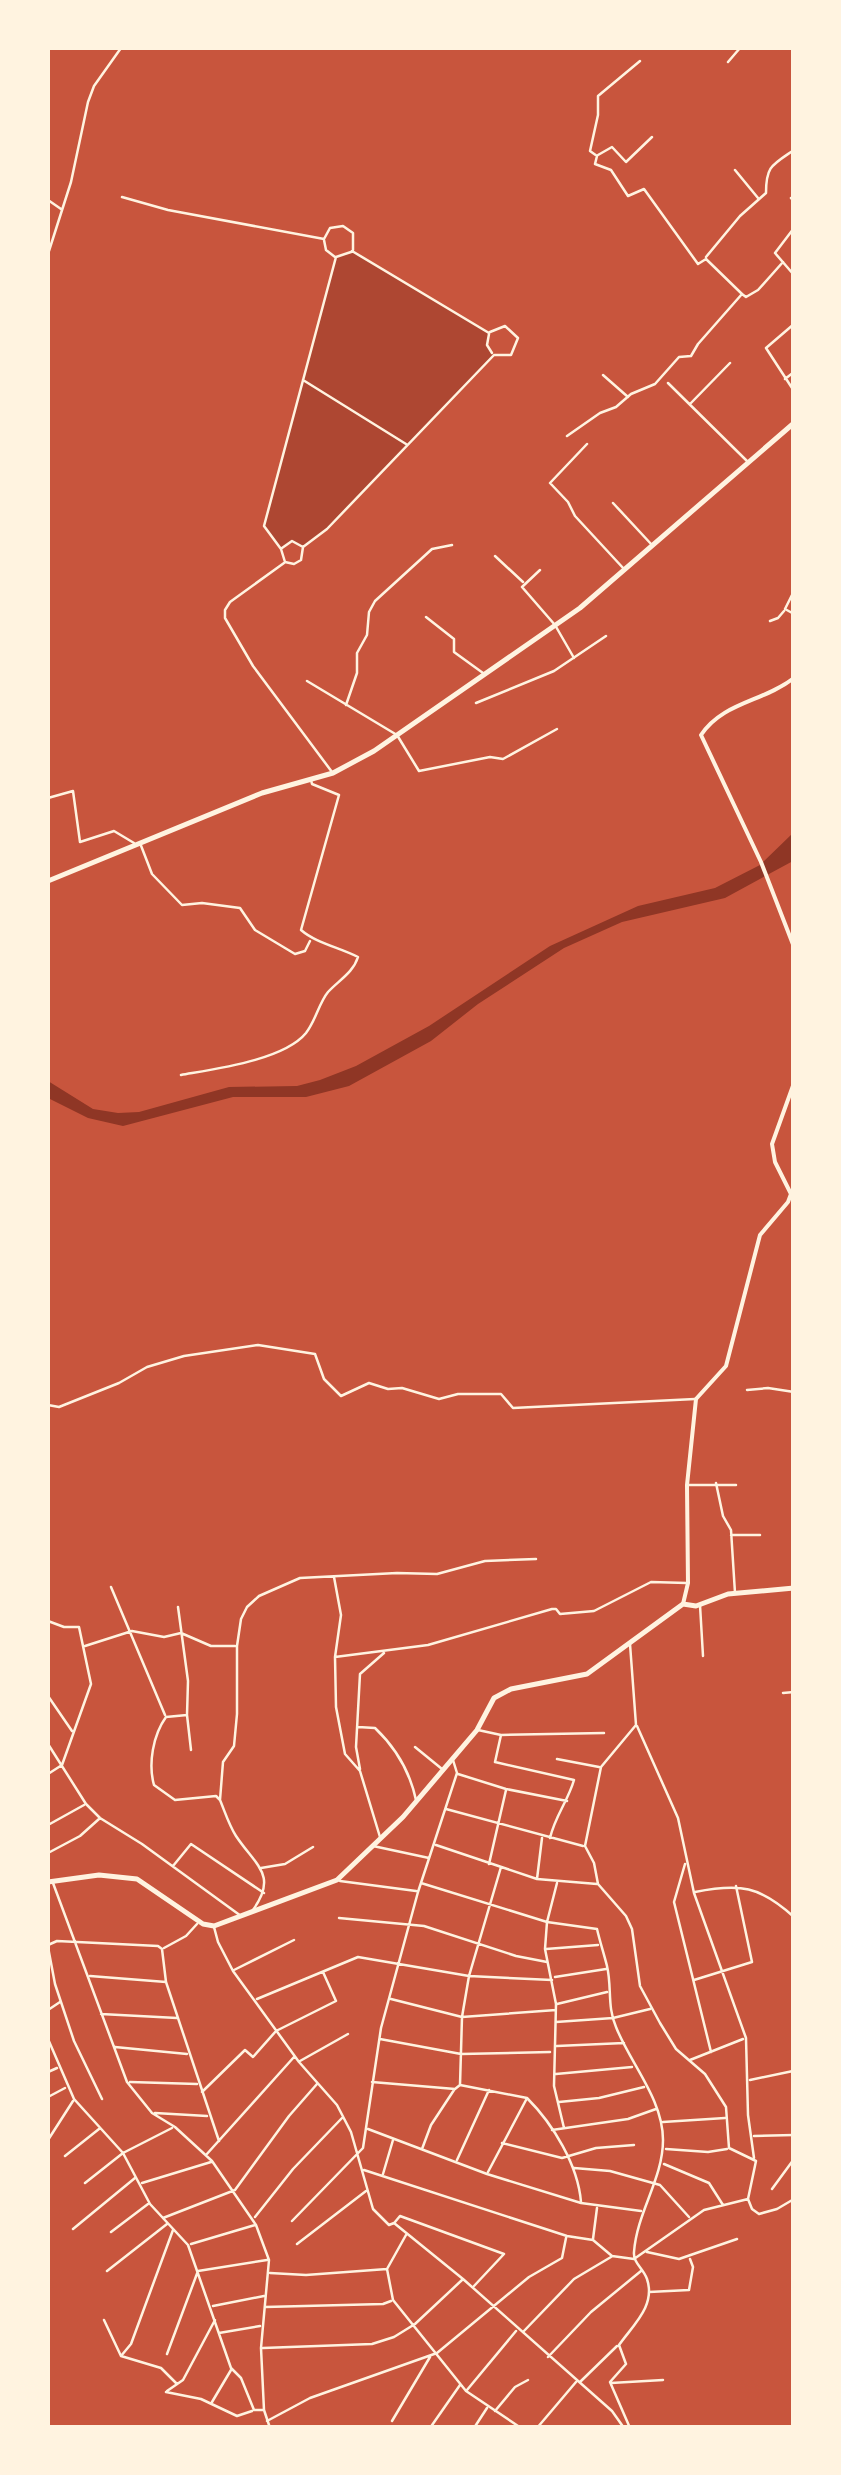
<svg xmlns="http://www.w3.org/2000/svg" width="841" height="2475" font-family="'Space Grotesk',sans-serif">
<rect width="100%" height="100%" fill="#c8553d"/>
<path fill="#ae4732" d="M352,251L489,333L487,345L494,355L327,529L303,547L292,541L281,549L264,526L336,257Z"/>
<path fill="#8f3625" d="M793,833V861L725,898L622,922L564,948L478,1004L431,1041L349,1086L306,1097H233L123,1126L88,1118L48,1098V1081L93,1109L118,1113L139,1112L229,1087L297,1086L320,1080L356,1066L429,1026L550,946L638,906L715,888L760,865Z"/>
<g fill="none" stroke-linecap="round" stroke-linejoin="round">
<path stroke="#fff3e0" stroke-width="2.5" d="M640,61L598,96V115L590,151L597,156L595,164L611,170L628,196L644,189L698,264L706,259L742,294
M728,62L740,48
M598,155L612,147L626,162L652,137
M735,170L758,198
M122,197L168,210L324,239
M791,198L794,201
M48,200L61,209
M794,228L775,253L794,275
M324,239L330,228L343,226L353,233V250
M324,240L326,250L335,257
M352,251L489,333
M48,254L71,182L88,102L94,86L121,48
M336,257L264,526L281,549L285,562L294,564L301,560L303,547L327,529L494,355
M336,257L351,252
M706,257L740,216L766,193C766,166 772,165 794,150
M794,324L766,348L794,391
M490,332L505,326L518,338L511,355H495
M489,334L487,345L492,353
M603,375L628,397
M785,379L794,372
M303,380L406,444
M668,383L748,462
M690,404L730,363
M567,436L600,413L616,407L631,394L655,384L679,357L691,356L698,344L742,294L746,297L758,290L783,262
M587,444L550,483L568,502L575,516L624,569
M613,503L652,545
M282,548L292,541L303,547
M495,556L523,582
M284,563L230,602L225,610V618L253,666L332,772
M540,570L522,587L555,625L574,658
M794,591L785,609L794,614
M426,617L454,639V652L483,673
M770,621L778,618L784,611
M307,681L397,735L419,771L490,757L503,759L557,729
M476,703L554,671L606,636
M346,705L357,673V653L367,635L369,612L375,601L432,549L452,545
M48,798L73,791L80,842L114,831L134,843
M140,843L152,874L182,905L202,903L240,908L255,930L295,954L305,951L310,941
M181,1075C215,1069 284,1060 306,1033C316,1020 319,1003 328,992C339,980 353,973 358,957C338,947 316,943 301,930L339,795L312,784L311,780
M747,1390L768,1388L794,1392
M48,1405L59,1407L119,1383L147,1367L184,1356L258,1345L315,1354L324,1379L341,1396L369,1383L388,1389L402,1388L439,1399L458,1394H501L513,1408L695,1399
M716,1483L723,1516L731,1530L735,1593
M688,1485H736
M731,1535H760
M334,1577L341,1615L335,1657L336,1707L345,1754L360,1771L380,1837
M111,1587L165,1715
M700,1605L703,1656
M178,1607L188,1681L187,1715
M48,1621L64,1627H79L91,1684L62,1765L48,1774
M630,1644L636,1725L601,1767L585,1846L594,1863L598,1884L626,1916L632,1929L640,1986L660,2023L676,2049L705,2074L726,2107L729,2148L756,2161L748,2199
M85,1646L132,1631L164,1637L181,1633L211,1646H235
M335,1657L428,1645L552,1609H556L560,1614L594,1611L651,1582L687,1583
M783,1693L794,1692
M48,1696L72,1731
M637,1726L678,1818L694,1893L746,2038L748,2115L754,2158
M358,1727L375,1728C396,1748 410,1772 416,1800
M478,1730L501,1735L604,1733
M501,1735L495,1762L574,1780C568,1801 555,1816 550,1838
M48,1744L86,1804L100,1818L142,1844L241,1916
M415,1747L442,1769
M191,1750L187,1715L166,1717C153,1735 148,1764 154,1785L175,1800L216,1796L220,1800C225,1812 229,1825 236,1836C256,1866 278,1875 253,1910
M557,1759L599,1767
M360,1769L356,1747L360,1674L384,1653
M458,1774L506,1789L567,1801
M220,1800L223,1762L234,1746L237,1714V1646L241,1619L247,1607L259,1596L300,1578L397,1573L437,1574L485,1561L536,1559
M446,1809L583,1846
M48,1825L84,1805
M436,1845L537,1879L597,1884
M373,1846L429,1858
M48,1853L80,1836L99,1819
M489,1864L506,1790
M685,1864L674,1902L711,2052
M173,1866L191,1844L264,1893
M261,1868L285,1864L313,1847
M537,1879L542,1838
M340,1881L416,1891
M53,1883L127,2082L152,2113L175,2127L212,2161L256,2225L269,2260L261,2348L264,2410L270,2428
M421,1883L547,1922L597,1929C600,1942 604,1954 607,1966C612,1987 607,2007 616,2027C630,2063 663,2099 663,2140C663,2179 637,2212 634,2252C633,2263 643,2268 647,2279C656,2306 633,2325 619,2345L626,2364L610,2382L630,2428
M557,1883L547,1922L545,1949L556,2004L554,2086L564,2128
M695,1892C740,1883 760,1886 794,1917
M339,1918L424,1926L516,1956L547,1962
M214,1927L218,1942L233,1971L299,2062L337,2105L351,2132L373,2209L389,2225L394,2223L463,2279L612,2411L624,2428
M48,1945L57,1941L158,1946L162,1949L166,1982L219,2141
M48,1947L55,1984L74,2041L102,2099
M164,1948L186,1936L197,1924
M546,1949L598,1945
M234,1970L294,1940
M90,1976L166,1982
M555,1977L606,1969
M694,1980L752,1962L736,1886
M257,1999L358,1957L469,1976L552,1980
M391,1999L462,2017L556,2010
M557,2004L607,1992
M48,2010L60,2002
M101,2014L177,2018
M556,2022L613,2018L650,2009
M794,2029V2037
M48,2039L74,2099L123,2153L150,2204L188,2245L231,2368L241,2378L254,2410H264
M380,2039L461,2054L550,2052
M557,2046L624,2043
M115,2047L187,2054
M690,2060L743,2039
M300,2061L348,2034
M48,2072L57,2068
M556,2074L632,2067
M750,2080L793,2071
M130,2082L197,2084
M372,2082L455,2089L460,2085L527,2098C553,2124 578,2165 581,2202
M460,2085L462,2017L469,1976L501,1867
M202,2092L245,2050L253,2057L276,2031L336,2001L323,1972
M48,2097L65,2088
M559,2102L599,2098L644,2087
M155,2113L207,2116
M663,2122L725,2118
M368,2129L487,2174L581,2203L641,2211
M552,2130L628,2119L656,2109
M754,2136L794,2135
M48,2140L73,2101
M502,2143L562,2158L596,2148L634,2145
M422,2149L431,2125L454,2090
M666,2149L708,2152L727,2149
M206,2155L294,2057
M65,2156L99,2129
M457,2160L489,2090
M664,2164L709,2183L723,2205
M574,2168L610,2171L660,2185L689,2217
M364,2170L567,2236L593,2240L612,2256L634,2259L704,2210L748,2199L752,2209L759,2214L777,2209L794,2199
M488,2172L526,2100
M383,2174L393,2140
M85,2183L123,2153L172,2128
M142,2183L211,2162
M772,2189L794,2159
M255,2217L293,2169L342,2118
M163,2218L235,2190L289,2116L317,2084
M292,2221L363,2148L381,2028L418,1892L457,1773L453,1760
M395,2222L400,2216L504,2254L474,2286
M73,2229L135,2178
M111,2232L148,2204
M406,2235L387,2269L393,2300L466,2391L521,2428
M593,2239L597,2208
M191,2244L255,2225
M297,2244L366,2191
M647,2252L679,2259L737,2239
M107,2271L167,2224
M270,2273L306,2275L387,2269
M649,2292L689,2290L693,2267L690,2259
M213,2306L264,2296
M265,2307L383,2304L391,2301
M104,2320L121,2356L161,2368L177,2384
M523,2332L574,2279L611,2257
M219,2333L260,2326
M263,2348L372,2344L394,2337L415,2324L462,2280
M167,2354L198,2271L267,2260
M121,2356L131,2344L173,2230
M548,2357L591,2312L641,2271
M580,2382L617,2346
M611,2383L663,2380
M467,2390L516,2331
M167,2391L183,2380L215,2320
M166,2392L201,2399L237,2416L252,2411
M212,2402L231,2370
M495,2411L515,2387L528,2380
M267,2421L310,2398L437,2353L529,2277L562,2258L566,2238
M392,2421L430,2357
M430,2428L460,2385
M474,2428L487,2408
M537,2428L576,2382"/>
<path stroke="#fff3e0" stroke-width="4" d="M794,678C763,702 723,702 701,735L761,862L794,947
M794,948V967
M683,1604L688,1583L687,1485L696,1399L726,1366L760,1235L788,1202L791,1194L775,1162L772,1144L794,1083"/>
<path stroke="#fff3e0" stroke-width="5" d="M48,881L262,793L333,773L374,751L580,608L794,423
M48,1882L99,1875L137,1879L203,1924L214,1926L337,1880L403,1817L477,1730L494,1698L511,1689L587,1674L683,1604L696,1606L728,1594L794,1588"/>
</g>
<rect width="841" height="2475" fill="none" stroke="#fff3e0" stroke-width="100"/>
</svg>
